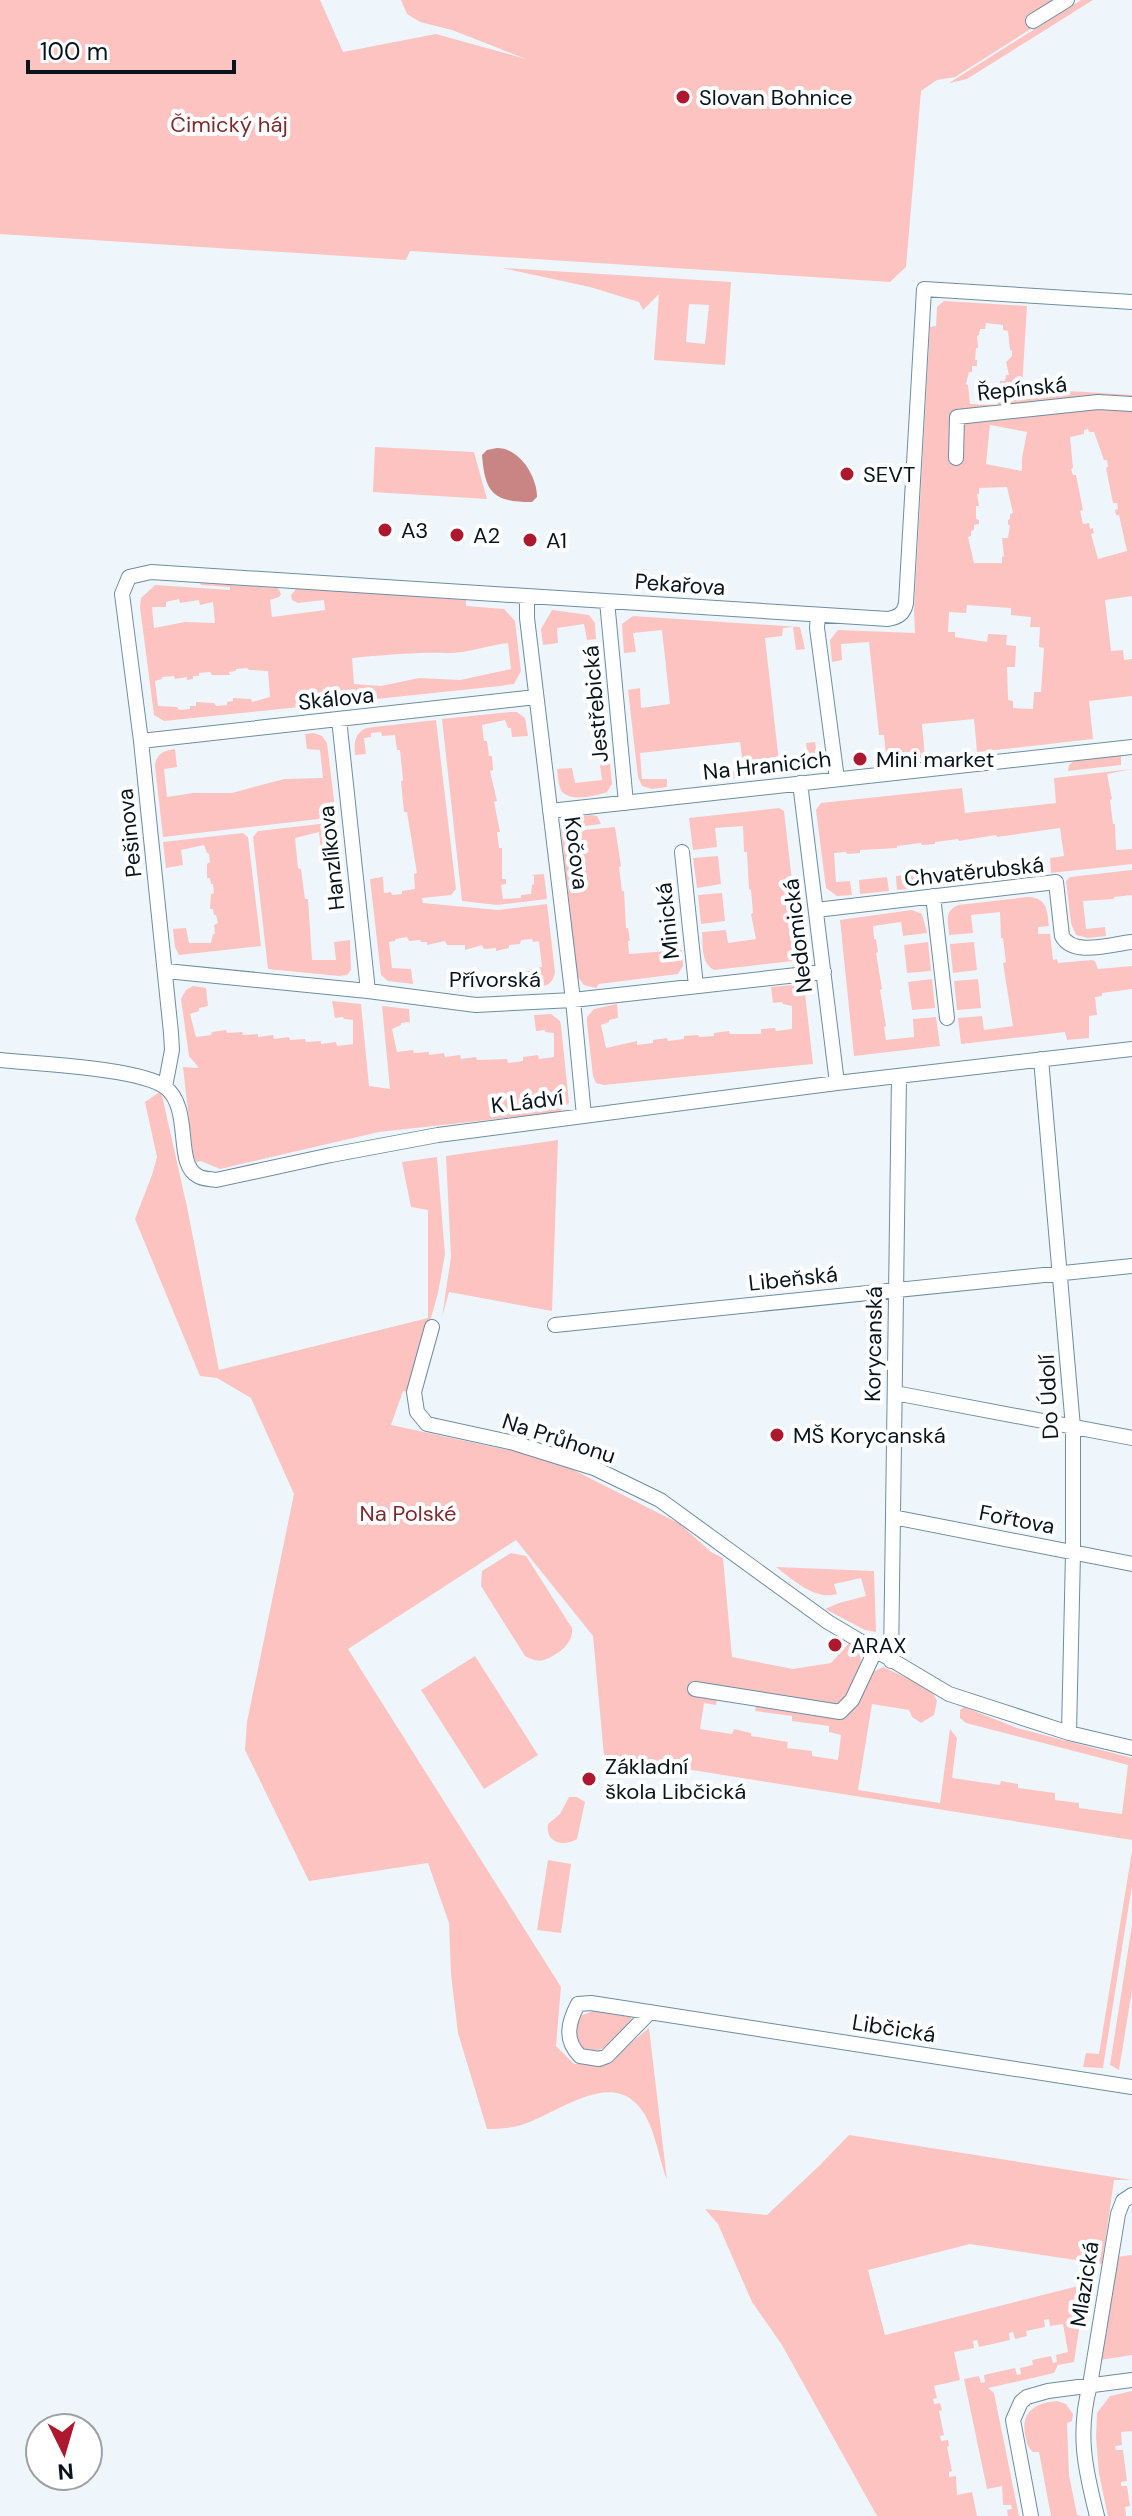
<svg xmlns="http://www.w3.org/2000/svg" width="1132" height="2516" font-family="'DM Sans',sans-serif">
<rect width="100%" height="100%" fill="#eff6fb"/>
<path fill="#fcc3c1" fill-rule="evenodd" d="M0,0H320L343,52L436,34L526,59L452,30L420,22L407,14L401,0H1057L1028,18L1032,28L955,77L937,80L921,91L906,267L890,282L410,251L406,260L0,234Z
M1081,0H1093L967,79L949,83Z
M502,268L731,282L725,365L654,360L659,294L643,310L639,302L590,287ZM689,304L709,305L705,344L686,342Z
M944,301L1027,306L1022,388L1132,395V596L1105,600L1111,651L1123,650L1124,660L1132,659V696L1089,701L1093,739L977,752L974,719L922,724L925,757L897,761L896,753L886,754L884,735H879L869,642L841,644L842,660L832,662L830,640L838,630L915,633L914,610L930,327L936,326L937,307ZM986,323L1003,325V330L1008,331L1010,350L1012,351V356L1006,362L1009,375H1006L1005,381H1000L1001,399H998V405L970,404L968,385L966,384L969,372H972V366H977V360H975L976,348H978L977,336L979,335L980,329H985ZM990,425L1027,432L1022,458V471L986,464ZM1088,429L1089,432H1094L1104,460H1107L1108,467L1106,468L1113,503H1117L1118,509L1115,510L1116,515H1119L1127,551L1098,559L1091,534L1094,533L1093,528L1090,529L1089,523L1083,524L1080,511L1083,510L1076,475H1073L1071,469L1073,468L1070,437L1084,434V430ZM1007,487L1013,513L1010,514V519L1008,520V525H1010L1008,538H1002L1004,556L1002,557V563H974L968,537L971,536V531L974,530V525L979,524V520L976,519V506H979L977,494H979V488ZM967,605L1011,608V615L1031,617L1030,627H1040L1039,647L1044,648L1041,692H1034L1033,709L1013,708V701L1008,700L1007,667H1015L1016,646L1006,645L1007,635L988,634L987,642L955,637V632H948L949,612L966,613Z
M375,447L474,452L487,499L373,492Z
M200,583L278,588L281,594L279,597L270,600L272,617L325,610L324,600L298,603L292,600L291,595L297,588L466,600V606L504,609L515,621L521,671L514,684L500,686L164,721L154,715L140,607L141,598L155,585L230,590V587L201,585ZM179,599L180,603L199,600L200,605L213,602L215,623L185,622L154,628L152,607H166V602ZM508,643L511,669L460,680L419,678L381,686L354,684L352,658C384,655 418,652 448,653C470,653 488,645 508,643ZM247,668L249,670L268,671L270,697L252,702L251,699L233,698V701L227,702V705L216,706L214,703L196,702V706H190V709L179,710L177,707L158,706L155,681L162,679V677L174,676L175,679L187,677V680L193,679V676H199V673L210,672L212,675H230L229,672L236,671V669Z
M552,610L589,615L595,623L596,639L587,640L584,624L557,628L558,643L543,645L541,629Z
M633,616L800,627L805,649L796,650L793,627L783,628L782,636L765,638L779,762L808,759L806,743L815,742C817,754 820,765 808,771L729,779L728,772L744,770L740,742L640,753L642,779H667V787L652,789L642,786L638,777L628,690L640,688L641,708L670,704L662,630L633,633L636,652L624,653L622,624Z
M511,712H517L525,718L528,736L512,737L511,728H508L505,720L482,725L484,741H487L489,756H492L493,770L490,771L497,801L494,802L500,832H497L499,848H502V879H506V884L501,885L503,899L521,898V895L531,894L532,885L534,884V876L531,875L544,874L547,899L497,905L462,901L442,719Z
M436,720L456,889L451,895L422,898L423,903L498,910L547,904L555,972C553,988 539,987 526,989L524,972L535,970L536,968L542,967L539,941L533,942L532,939L521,940L520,944L509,945V948L496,951V948L484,949L482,945L465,950V945H447L445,941L427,945V942H421L420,940L409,941L407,937L396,939L395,941L389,942L392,968L411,969L413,984L388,981L381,975L370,879L383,877L384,893L391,892L392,895L402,894V891L415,889L414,874L417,873L407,812H404L401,782L403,780L400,750H397L395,735L382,736L381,732L371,733V737L364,738L366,754L355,755C354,744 354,734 366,728Z
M314,733L322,736L327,743L336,817L163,837L155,766C156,753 164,751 175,749L177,767L164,769L167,797L193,793H232L284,779L323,778L320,750L307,749L305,734Z
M1121,755V765L1068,771L1069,765L1075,760Z
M610,764L612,784L607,792C596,796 568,803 561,790C558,784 558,775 557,769L572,768L575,783L602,780L600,765Z
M1132,769L1107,774L1112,799L1110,800L1113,824H1115L1116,850L1132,849V864L1051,873L1050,858L1064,856L1060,828L997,837L996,835L959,841L958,839L935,842V844L922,845L921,843L897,846V848L860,850V853L847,854L846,852L834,853L836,882L850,881L852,895L837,896L826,888L816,810L821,803L962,788L965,813L974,812L1056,803L1054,778Z
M779,808L784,811L801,960L714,970C701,963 703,946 702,932L726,930L728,943L756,939L751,914L753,913L751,890L749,889L747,852H744L743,826L715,828L717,847L693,850L689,818Z
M591,815L597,816L601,824L584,826V830L615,827L621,866L619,867L622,891H624L626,928H628L630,941H628L629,954L682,950L683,966L678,974L599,984L596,988L584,985L577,976L561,830L570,818Z
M337,822L340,848L321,850L319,832L295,838L298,868L301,869L305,899H308L312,960H336L334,942L350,940L351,970L347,975L339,976L268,969L253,837L258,831Z
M243,833L248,837L261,946L179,955L175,947L173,929L186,928L189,943H211L213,934H215L214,925L218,923L216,915H214L213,909H210L211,894L214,893L213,884H211L210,878H207V864L210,862L209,854L207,853L204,845L181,850L183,865L166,868L163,842Z
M718,856L721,884L697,888L693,858Z
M1042,859L1043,874L1014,877V862Z
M1005,863L1006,878L976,881V867Z
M967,868L968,882L939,885V871Z
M1132,870V895L1114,897V899L1083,901L1086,929L1105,927L1106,936L1088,938L1076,935L1071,923L1066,881L1070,877Z
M930,872L931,886L897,890L896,876Z
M887,877L889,891L860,894L859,880Z
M722,893L725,921L701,924L698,895Z
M1028,897C1047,898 1047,909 1049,926L1038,927V934H1050L1053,960L1057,959L1058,963L1092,960L1095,961L1098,969L1132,966V989L1102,993V996L1095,997L1097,1015L1089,1016V1038L1067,1040L1065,1032L961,1044L958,1018L982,1016L984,1030L1013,1026L1003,963L1006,962L1003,938H1001L1000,912L971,915L973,933L949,935C948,922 944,911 958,905Z
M912,910L922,914L927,933L903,936L901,922L873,926L874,939H876L878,952L876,953L882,989L880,990L886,1026L884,1027L886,1040L914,1037L913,1019L936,1017L940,1046L854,1056L840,920Z
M928,942L931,971L907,973L904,945Z
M974,942L977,970L953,973L950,944Z
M932,979L935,1008L912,1010L908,982Z
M978,979L981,1008L957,1010L954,981Z
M804,984L813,1064L604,1085L596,1083L593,1076L587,1023V1017L594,1009L617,1004L618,1018L609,1020V1022L601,1025L606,1048L637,1041V1045L653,1043V1040L667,1038L668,1041L684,1039V1036L698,1035L699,1037L714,1036V1033L729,1031L730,1034H761V1029L775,1028L776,1031L792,1029V1006L783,1004L782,1002L773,1003L771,987Z
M193,986L206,988L208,1006L199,1008V1011L190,1014L196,1037L211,1035L212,1032L226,1030L227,1033L242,1032L243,1035L258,1034V1037L273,1035L274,1039L289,1037L290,1040L305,1039L306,1042L321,1041V1044L336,1042L337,1046L353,1044V1020L344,1019L343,1017L335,1018L332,1001L361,1004L369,1086L390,1089L382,1006L409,1009L410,1024L409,1022L401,1023V1025L392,1029L397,1052L413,1050L414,1053L429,1052V1055L444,1053L445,1057L460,1055L461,1059L476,1057L477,1060L507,1059L508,1063L523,1061V1057L538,1055L539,1059L554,1057V1033L545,1032V1030L536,1031L534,1015L551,1014L560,1021L561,1026L569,1103L559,1112L379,1132L220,1169L201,1161L196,1162L193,1155L183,1067L199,1068L189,1056L181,999L186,990Z
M161,1091L187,1207L219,1370L428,1318V1210L411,1207L402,1162L437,1157L445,1254L438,1293L410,1392L403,1391L391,1425L554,1460L680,1524L711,1552L723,1558L732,1657L793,1669L831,1663L851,1641L860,1648L861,1666L873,1672L883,1667L931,1689L937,1701L934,1715L921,1723L912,1717L909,1710L872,1704L858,1790L940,1803L950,1729L957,1738L952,1778L1000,1785L1001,1781L1018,1784V1788L1055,1793V1800L1079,1803V1808L1122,1814L1128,1765L966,1723L960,1718V1710L964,1707L1017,1728L1132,1758V1840L604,1756L593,1636L516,1540L348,1649L561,1987L556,2046L574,2064H605L649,2028L667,2180C659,2159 656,2134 645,2115C616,2065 562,2111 524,2124C513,2128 498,2129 487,2129L458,2033L451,1974L449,1923L428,1863L309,1881L245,1750L247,1722L294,1494L251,1398L217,1378L200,1376L135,1219L152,1175L157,1157L145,1102ZM717,1699L756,1705L755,1711L792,1716V1721L829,1726V1732L841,1735L838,1760L812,1756V1751L787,1748L788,1742L751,1736V1733L734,1729L732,1734L700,1729L704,1703L716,1705Z
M558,1140L552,1311L449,1292L442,1317L451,1257L446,1156Z
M511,1553L526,1556L572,1628C574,1643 558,1655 544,1660C537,1662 531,1659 525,1656L481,1586L482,1571Z
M776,1567L874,1571L876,1632L865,1630L825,1609L839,1603L866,1596L861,1578L834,1584L837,1594C815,1601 792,1579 776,1567Z
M475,1656L538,1755L484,1789L421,1690Z
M569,1797H577L585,1802L577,1839C563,1847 545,1843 548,1824L560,1814Z
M1132,1851V1885L1103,2068L1083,2067L1086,2053L1099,2054Z
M548,1860L571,1864L561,1933L537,1930Z
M1132,1925V1990L1119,2070L1110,2065Z
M593,2011L630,2017L633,2020C619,2036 602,2061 579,2046L574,2027L580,2016Z
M849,2135L1132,2180H1114L1102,2264L970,2244L868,2270L885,2335L1086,2284L1074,2362L1058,2365L1054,2373L988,2388L994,2393L1019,2516H1008L1007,2510L1012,2509L1011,2505H1003L1002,2486L987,2489L964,2379L979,2376L981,2383L985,2382L984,2375L1015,2368L1017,2375L1021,2374L1020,2368L1033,2365L1032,2360L1051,2356L1053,2363L1057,2362L1056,2355L1068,2352L1063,2324L1050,2326L1049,2319L1044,2320L1045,2327L1026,2331L1027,2336L1015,2339L1013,2332L1009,2333L1010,2340L979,2347L977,2340L973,2341L974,2348L954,2352L960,2380L934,2386L937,2398L933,2399L934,2404L940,2403L942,2410L939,2411L944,2435L940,2436L941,2441L948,2440L949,2446L947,2447L952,2471L949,2472V2477L956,2476L957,2495L972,2492L977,2516H877L782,2345L752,2302L718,2224L705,2209L767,2215L819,2166Z
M1132,2255V2355L1100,2360L1116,2257Z
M1132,2391V2431L1121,2432L1122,2445L1115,2446L1116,2450H1123L1127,2481L1121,2482V2486H1127L1130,2506L1125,2507L1126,2516H1108L1099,2474L1096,2437L1097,2413L1110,2396Z
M1057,2401L1066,2404L1073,2414L1072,2421L1067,2423L1069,2475L1077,2515L1083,2516H1051L1039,2452H1033C1027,2447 1027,2443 1025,2434C1021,2411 1036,2403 1057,2401Z"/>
<path fill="#c88583" d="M497,448C520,448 537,477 537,497L532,502C493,502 485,493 482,455L487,450Z"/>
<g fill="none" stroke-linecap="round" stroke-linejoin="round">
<g stroke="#6d8da1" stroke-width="16">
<path id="minor" d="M1033,21L1067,0
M956,458L957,417L1098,402L1132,404
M527,596V618L573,1000L584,1116
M607,601L626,803
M818,615L817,628L837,779
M339,719L368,991
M141,741L536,697
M800,783L837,1083
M550,811L1132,747
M682,852L696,986
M933,896L947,1018
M816,910L1056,882L1062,936C1073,957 1111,944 1132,942
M166,971L368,991L476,1005L573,1000L824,972
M1041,1059L1073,1427V1553L1069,1733
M0,1060C36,1064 140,1068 165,1087C193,1108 174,1165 198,1176C202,1179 211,1179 216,1180L331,1155L438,1135L837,1083L1132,1049
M165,1087L172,1050L171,1033L141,741L122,594L129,577L151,572L888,619C898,617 904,614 906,603L924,289L1132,302
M555,1325L1132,1266
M432,1327L414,1392L417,1412L427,1424L514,1443L594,1468L660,1500L828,1622L949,1694L1069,1733L1132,1748
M895,1393L1132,1438
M893,1517L1132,1564
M891,1661L899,1076
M695,1689L840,1712L852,1700L875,1651
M650,2012L607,2056L599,2059L580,2056C564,2040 568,2023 578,2004L591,2003L1132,2087
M1031,2516L1013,2420L1021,2402L1027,2397L1048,2391L1132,2380
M1097,2516C1085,2469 1077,2433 1090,2385L1118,2214L1123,2201L1132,2195"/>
</g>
<use href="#minor" stroke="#fff" stroke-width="14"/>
</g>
<g fill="#ad182e" stroke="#fff" stroke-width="3">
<circle cx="683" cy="97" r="8"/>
<circle cx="847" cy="474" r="8"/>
<circle cx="385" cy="530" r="8"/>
<circle cx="457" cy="535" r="8"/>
<circle cx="530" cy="540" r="8"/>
<circle cx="860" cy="759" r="8"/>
<circle cx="777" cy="1435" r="8"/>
<circle cx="835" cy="1645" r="8"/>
<circle cx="589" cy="1779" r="8"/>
</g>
<g text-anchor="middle" stroke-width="8" stroke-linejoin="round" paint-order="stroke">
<g font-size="22" fill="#08141c" stroke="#fff" text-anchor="start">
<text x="699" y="105">Slovan Bohnice</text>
<text x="863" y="482">SEVT</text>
<text x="401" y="538">A3</text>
<text x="473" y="543">A2</text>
<text x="546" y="548">A1</text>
<text x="876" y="767">Mini market</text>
<text x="793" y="1443">MŠ Korycanská</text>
<text x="851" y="1653">ARAX</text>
<text x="605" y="1774">Základní<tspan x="605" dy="25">škola Libčická</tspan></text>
</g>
<g font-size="22" fill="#7c2a2e" stroke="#fff">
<text x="229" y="132">Čimický háj</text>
<text x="408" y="1521">Na Polské</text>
</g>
<g font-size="22" fill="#08141c" stroke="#fff">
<text transform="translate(1022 388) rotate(-6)" y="8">Řepínská</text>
<text transform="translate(680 584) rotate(4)" y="8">Pekařova</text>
<text transform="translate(336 698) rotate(-6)" y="8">Skálova</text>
<text transform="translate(595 704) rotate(-95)" y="8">Jestřebická</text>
<text transform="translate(767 765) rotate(-6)" y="8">Na Hranicích</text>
<text transform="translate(129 833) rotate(-96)" y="8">Pešinova</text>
<text transform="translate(577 853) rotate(83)" y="8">Kočova</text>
<text transform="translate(331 858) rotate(-96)" y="8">Hanzlíkova</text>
<text transform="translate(974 871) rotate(-6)" y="8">Chvatěrubská</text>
<text transform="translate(667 921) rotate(-96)" y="8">Minická</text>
<text transform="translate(797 936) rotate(-97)" y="8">Nedomická</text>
<text x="495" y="987">Přívorská</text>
<text transform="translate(527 1101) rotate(-7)" y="8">K Ládví</text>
<text transform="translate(793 1278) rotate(-6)" y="8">Libeňská</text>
<text transform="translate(873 1344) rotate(-89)" y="8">Korycanská</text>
<text transform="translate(1048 1397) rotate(-93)" y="8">Do Údolí</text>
<text transform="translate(559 1438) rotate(18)" y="8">Na Průhonu</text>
<text transform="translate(1017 1519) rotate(11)" y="8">Fořtova</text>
<text transform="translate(894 2028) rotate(9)" y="8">Libčická</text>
<text transform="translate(1084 2284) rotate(-81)" y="8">Mlazická</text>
</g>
</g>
<g transform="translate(64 2452) rotate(175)"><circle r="38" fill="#ffffff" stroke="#9ca1a4" stroke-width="2"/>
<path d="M0-6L14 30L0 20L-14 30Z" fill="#ad182e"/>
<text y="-12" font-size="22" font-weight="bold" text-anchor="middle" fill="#08141c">N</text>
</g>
<path d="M28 60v12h206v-12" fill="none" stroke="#08141c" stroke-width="4"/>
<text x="40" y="60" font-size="24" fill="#08141c" stroke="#ffffff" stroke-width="6" paint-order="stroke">100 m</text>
</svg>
